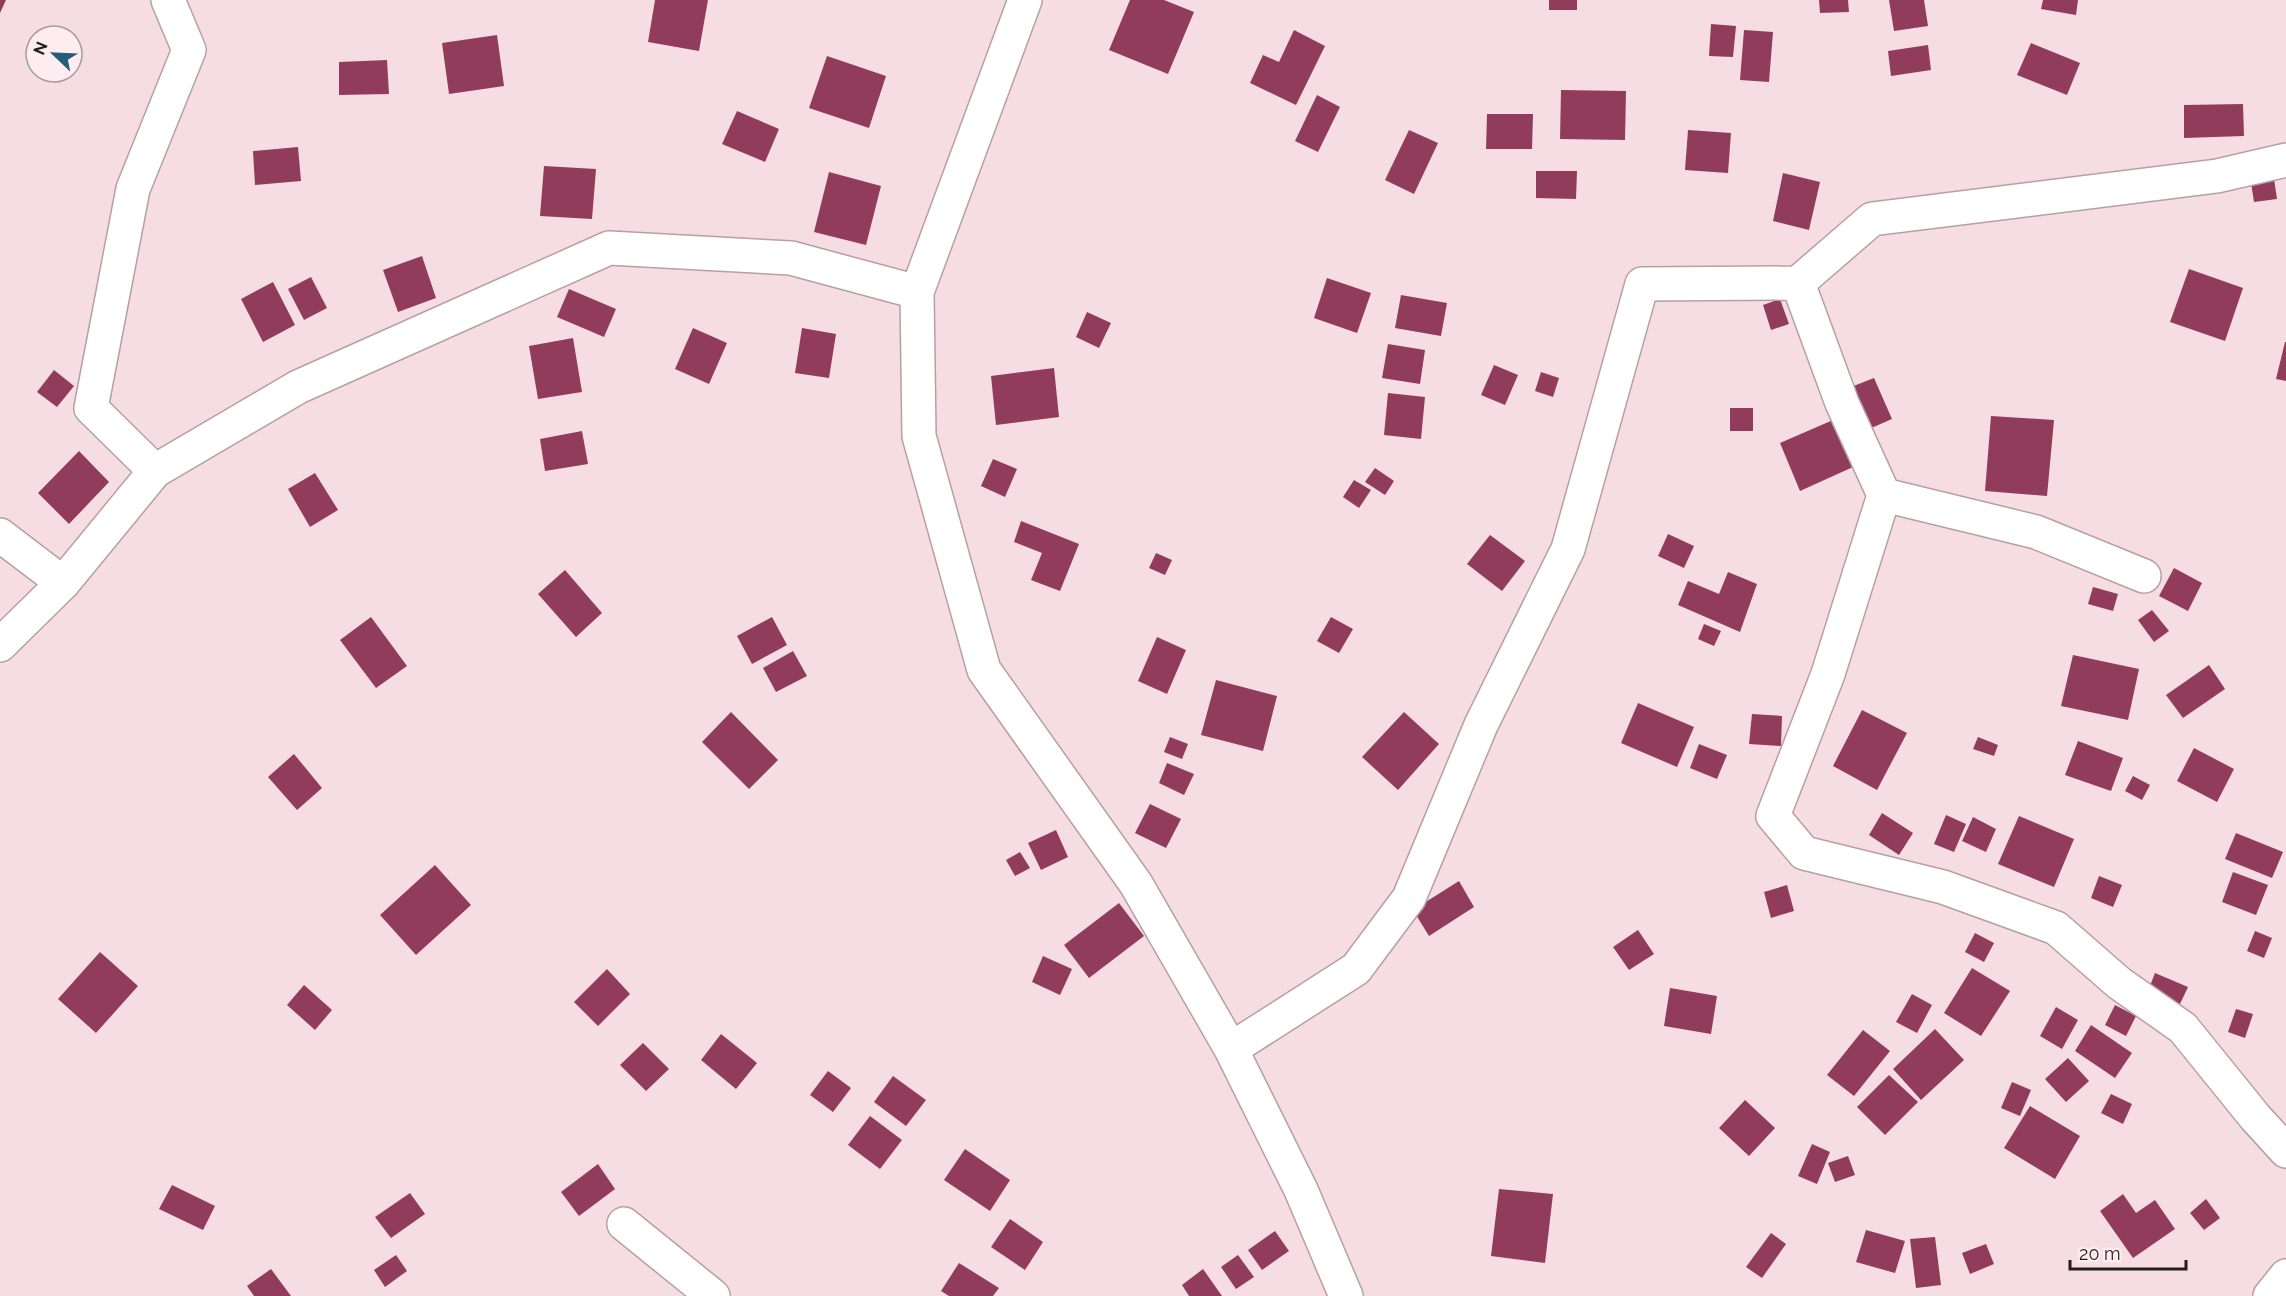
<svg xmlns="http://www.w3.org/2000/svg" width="2286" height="1296" font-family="Raleway,sans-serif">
<rect width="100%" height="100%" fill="#f6dde4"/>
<path fill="#923c5c" d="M0,0H6L0,13Z
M655,0H708L699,51L648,42Z
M1130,0H1164L1194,12L1168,74L1109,50Z
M1549,0H1577V10H1549Z
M1819,0H1848L1849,12L1820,13Z
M1889,0H1924L1928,26L1894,31Z
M2043,0H2078L2076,15L2041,9Z
M1711,24L1736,26L1733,57L1709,56Z
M1294,30L1325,46L1296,105L1250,83L1263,55L1279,62Z
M1744,30L1773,32L1769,82L1740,80Z
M497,35L504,86L449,94L442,43Z
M2031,43L2080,63L2067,95L2017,75Z
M1928,45L1931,70L1891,76L1888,51Z
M827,56L886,76L869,128L809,108Z
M387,60L389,94L339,95V62Z
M1561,90L1626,91L1625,140L1560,139Z
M1317,95L1340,107L1318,152L1295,141Z
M2243,104L2244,136L2184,138V105Z
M737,111L779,129L765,162L722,144Z
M1487,114H1533L1532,149H1486Z
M1409,130L1438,143L1414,194L1385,180Z
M1688,130L1731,133L1728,173L1685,170Z
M298,147L301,181L255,185L253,151Z
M544,166L596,169L592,219L540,216Z
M1536,171H1577L1576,199L1536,198Z
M829,172L881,186L866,245L814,232Z
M2273,172L2277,199L2254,202L2250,176Z
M1783,173L1820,182L1809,230L1773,221Z
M422,256L436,298L398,312L383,270Z
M2189,269L2243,288L2225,341L2170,322Z
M311,277L327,308L304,320L288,289Z
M1327,278L1371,293L1357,333L1314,318Z
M273,282L295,325L263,342L241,299Z
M569,289L616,309L604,337L557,317Z
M1401,295L1447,303L1441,336L1395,328Z
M1780,299L1789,324L1771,330L1763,305Z
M1087,312L1111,323L1099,348L1076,337Z
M693,328L727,343L709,384L675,369Z
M802,328L836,334L829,378L795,373Z
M573,338L582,392L538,399L529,346Z
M2285,342H2286V381L2276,379Z
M1388,344L1425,350L1420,384L1382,378Z
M1494,365L1518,375L1505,405L1481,395Z
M1054,368L1059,417L996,425L991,376Z
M54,370L74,386L57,407L37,392Z
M1541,372L1559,378L1553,397L1535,391Z
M1874,378L1892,419L1869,429L1851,387Z
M1388,393L1425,397L1421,439L1384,435Z
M1730,408H1753V431H1730Z
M1991,416L2054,420L2047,496L1985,491Z
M1833,420L1853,467L1800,491L1780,443Z
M582,431L588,464L545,471L540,439Z
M79,451L109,482L69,524L38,493Z
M993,459L1017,469L1005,497L981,486Z
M1375,468L1394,481L1385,495L1365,482Z
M315,473L338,510L310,527L288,489Z
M1354,480L1371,490L1359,508L1343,497Z
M1021,521L1079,544L1060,591L1031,580L1042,553L1014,542Z
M1668,534L1694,546L1684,568L1658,556Z
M1490,535L1525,561L1502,591L1467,564Z
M1156,553L1172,560L1165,575L1149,568Z
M2174,568L2202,583L2188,611L2159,596Z
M565,570L602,613L576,637L538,594Z
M1728,572L1757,584L1740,632L1678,605L1688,581L1719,594Z
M2093,587L2118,594L2113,611L2088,604Z
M2152,610L2169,631L2154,642L2138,620Z
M371,617L407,666L376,688L340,640Z
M772,617L787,645L752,664L737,636Z
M1331,617L1353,629L1339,653L1317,641Z
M1704,624L1721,631L1714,646L1698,639Z
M1157,637L1186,650L1167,694L1138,681Z
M793,651L807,676L776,692L763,668Z
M2073,655L2139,669L2128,720L2061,706Z
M2209,665L2225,689L2183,718L2166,695Z
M1216,680L1277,696L1263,751L1201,735Z
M1638,703L1694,727L1677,767L1621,743Z
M1862,710L1907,733L1877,790L1833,766Z
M731,712L778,760L749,789L702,742Z
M1404,712L1439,744L1398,790L1362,757Z
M1752,714L1782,716L1781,746L1749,744Z
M1170,737L1188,744L1182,759L1164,752Z
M1978,737L1998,745L1994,756L1973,749Z
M2078,741L2123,758L2111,791L2065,775Z
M1699,744L1727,755L1717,779L1690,768Z
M2194,748L2234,769L2217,802L2177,781Z
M294,754L322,788L297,810L268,777Z
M1167,763L1194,774L1184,795L1159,783Z
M2133,776L2150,785L2142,800L2125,791Z
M1150,804L1181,819L1166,848L1135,833Z
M1882,813L1913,833L1899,855L1869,835Z
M1946,815L1966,824L1954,852L1934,844Z
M2019,816L2074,839L2054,887L1998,864Z
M1973,817L1996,829L1986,852L1962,841Z
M1056,830L1068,857L1041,870L1028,843Z
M2236,833L2283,852L2272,878L2225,859Z
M1020,852L1030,868L1015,876L1006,860Z
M435,865L471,905L416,955L380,915Z
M2233,872L2268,885L2256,915L2222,902Z
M2099,876L2122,885L2113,907L2091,898Z
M1459,881L1474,907L1429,936L1413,910Z
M1787,885L1794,911L1771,918L1764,892Z
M1119,903L1144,936L1089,978L1064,945Z
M1638,930L1654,954L1629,970L1613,947Z
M2255,931L2272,938L2264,958L2247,951Z
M1975,933L1994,943L1984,962L1965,952Z
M100,952L138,986L96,1033L58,999Z
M1043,956L1072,969L1060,995L1032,982Z
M1972,968L2010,991L1981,1036L1944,1013Z
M607,969L630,994L598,1026L574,1002Z
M2155,973L2188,987L2180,1004L2148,991Z
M304,985L332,1010L315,1030L287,1005Z
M1670,988L1717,996L1711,1034L1664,1026Z
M1912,994L1932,1005L1917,1033L1896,1022Z
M2115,1005L2136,1016L2126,1036L2105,1025Z
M2056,1007L2078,1020L2062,1049L2040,1036Z
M2236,1009L2253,1014L2245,1038L2228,1032Z
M2091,1025L2132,1053L2115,1078L2075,1051Z
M1935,1029L1964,1060L1921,1100L1893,1069Z
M1863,1030L1890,1051L1854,1096L1827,1075Z
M721,1034L757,1063L736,1089L701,1060Z
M643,1043L669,1069L646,1091L620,1065Z
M2068,1058L2089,1081L2066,1102L2045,1079Z
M828,1071L851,1088L833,1112L810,1095Z
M1889,1075L1918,1102L1885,1135L1857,1107Z
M893,1076L926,1100L906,1126L874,1102Z
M2012,1082L2031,1090L2020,1116L2001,1108Z
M2111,1094L2132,1104L2123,1124L2101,1113Z
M1745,1100L1775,1128L1749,1156L1719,1128Z
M2030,1106L2080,1136L2055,1179L2004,1148Z
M870,1116L902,1140L880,1169L848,1145Z
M1812,1144L1830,1152L1817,1184L1798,1176Z
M965,1149L1010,1180L990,1211L944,1180Z
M1848,1156L1855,1175L1835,1182L1828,1163Z
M598,1164L615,1189L579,1216L561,1192Z
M172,1185L215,1206L203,1230L159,1209Z
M1499,1189L1553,1194L1545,1263L1491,1256Z
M410,1193L425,1214L391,1238L375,1217Z
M2123,1194L2136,1213L2155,1200L2175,1229L2133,1258L2100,1211Z
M2206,1199L2220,1218L2204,1230L2190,1213Z
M1010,1219L1043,1242L1025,1270L991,1247Z
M1866,1230L1905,1241L1895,1273L1856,1262Z
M1275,1231L1289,1251L1262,1270L1248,1250Z
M1771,1233L1786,1244L1762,1278L1746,1267Z
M1935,1237L1941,1285L1916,1288L1910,1239Z
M1986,1244L1994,1264L1970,1274L1962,1253Z
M396,1255L407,1271L385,1287L374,1270Z
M1238,1255L1254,1277L1236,1289L1221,1267Z
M959,1263L999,1288L993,1296H949L941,1291Z
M271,1269L291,1296H254L247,1286Z
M1203,1269L1222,1296H1189L1182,1285Z"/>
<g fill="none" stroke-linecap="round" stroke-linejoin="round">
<g stroke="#b79fa5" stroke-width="36">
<path id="minor" d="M1025,0L917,292L919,436L984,670L1136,884L1231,1049L1301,1190L1346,1296
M1798,283L1842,403L1884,495L1828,674L1773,816L1804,853L1943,887L2056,928L2119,983L2183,1028L2255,1117L2286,1151
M155,471L91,408L133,189L189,50L168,0
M1884,495L2036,532L2144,576
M0,535L63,583
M0,645L63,583L155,471L298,387L609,248L791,258L917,292
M1231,1049L1356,969L1409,898L1481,725L1568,549L1642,284L1798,283L1872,219L2217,176L2286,160
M624,1224L713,1296
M2270,1296L2286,1276"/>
</g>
<use href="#minor" stroke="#fff" stroke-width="33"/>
</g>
<g transform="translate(54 54) rotate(293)"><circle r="28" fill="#fdedf1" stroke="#a7999d" stroke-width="1.5"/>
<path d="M0-4.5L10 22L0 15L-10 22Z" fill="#255c77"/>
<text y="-9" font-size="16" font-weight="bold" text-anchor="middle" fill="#251c1f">N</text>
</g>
<path d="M2070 1260v9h116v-9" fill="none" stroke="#251c1f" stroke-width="3"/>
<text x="2079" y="1260" font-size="18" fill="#251c1f" stroke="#fdedf1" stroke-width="4.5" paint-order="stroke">20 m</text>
</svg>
